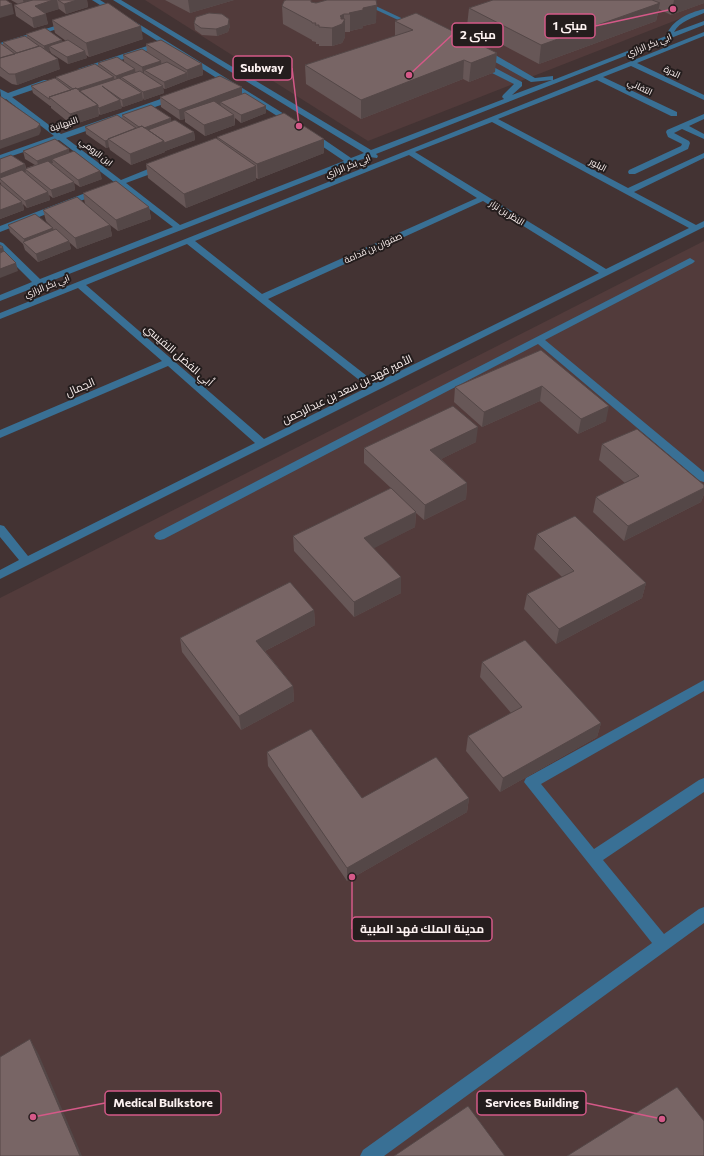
<svg xmlns="http://www.w3.org/2000/svg" width="704" height="1156" font-family="Commissioner,Cairo,sans-serif">
<rect width="100%" height="100%" fill="#433333"/>
<path fill="#523b3b" d="M145,0H704V11L692,14L368,141Z
M704,241V1156H0V598Z"/>
<g fill="none" stroke-linecap="round" stroke-linejoin="round">
<path fill="#397095" fill-rule="evenodd" d="M92,0H100L297,122L296,124H290L164,45L84,73H78V69L159,42Z
M113,0H121L371,150L504,99L502,97L503,95L514,84L478,66V62H484L522,82V86L512,95L552,80L531,82L479,53V49H485L535,78L553,76V80L666,36C672,20 688,13 704,9V13C693,18 680,21 674,32L704,21V25L376,154L378,156L377,158L369,157L357,161L359,164L358,166H355L350,164L0,301V295L32,282L0,250V242L3,243L40,279L173,227L119,186L0,232V226L114,182L59,140L0,160V155L54,136L6,99L0,100L1,96L0,89L8,93L44,80H50V84L12,97L61,134L172,95H178V99L66,138L121,180L158,165H164L165,167L164,169L126,183L180,225L344,161L307,136V132H313L351,158L364,153Z
M355,0H363L416,25L411,26Z
M68,22L71,24L70,25L0,47V43Z
M704,32V36L637,63L704,95V100L631,66L603,77L677,112V116H671L597,80L498,119L628,188L704,153V158L634,192L696,225L704,221V227L0,579V570L19,560L0,537V525L4,526L28,556L255,443L168,366L0,438V430L162,361L78,288L0,319V313ZM492,122L689,228L606,269L415,152ZM409,155L477,198L262,294L195,241ZM483,201L599,273L376,383L268,299ZM187,244L368,387L264,439L86,285Z
M704,114V119L689,126L704,134V139L682,129L674,133L689,141L690,143L688,149L635,174H629L628,172L629,170L681,146L682,144L668,137L666,132L667,130Z
M690,258L695,261L693,263L545,340L704,472V482L700,481L538,344L164,539L160,540L156,539L154,536L156,533Z
M704,680V691L541,784L594,849L699,780L704,778V792L603,860L664,934L699,909L704,907V923L384,1156H360L363,1150L652,943L524,782L526,778Z"/>
</g>
<path fill="#675757" d="M11,0H87L88,7L66,14L59,9L45,13L48,24L34,28L16,16L14,5L18,4Z
M165,0H234L190,13Z
M327,0L376,23L363,26V28L350,31V32H345V37L342,43L332,46H319V44H316V42L312,41V40L283,24L282,6L316,3Z
M493,0H704V3L671,15L659,9L656,21L539,64L467,26L469,8Z
M52,20L143,39L89,57L86,55L87,58L68,64L51,53L50,51L48,52L60,69L17,85L12,84L0,76V43L3,45V42L27,37L26,34L63,42L66,41L55,33Z
M395,21L495,72L469,82L463,79L361,119L306,84L305,65L395,36Z
M194,23L230,26L228,32L217,36L202,35L195,30Z
M146,44L202,64L203,75L188,80L165,89L163,88L164,93L144,100L143,98V100L123,107L121,106L122,108L100,115L99,114V116L72,125L51,108V106H50L33,93L31,86L56,79V77L98,66V63L124,62L123,55L147,52Z
M242,94L266,113L241,123L235,118V125L205,136L185,122V119L180,120L161,107L160,97Z
M122,115L171,118V122L194,132L195,140L165,151V152L131,165L110,150L109,147L106,148L86,134L85,127L122,119Z
M217,137L324,153L258,179L256,178V180L186,208L148,178L146,164L218,140Z
M69,149V152L102,179L80,187L74,183L75,190L53,198L49,195L50,200L27,208L23,204L24,210L0,219V184H1L0,182V159L25,164L26,168L35,165L25,159L23,151Z
M83,193L149,207L151,219L118,231L110,225L112,236L77,249L69,242L71,249L38,262L25,250L23,244L10,232L8,225L53,228L46,221L43,210L85,204Z
M541,350L606,421L578,434L540,401L482,427L454,402L455,387Z
M476,442L441,459L467,483L466,499L424,520L416,513L415,527L373,548L401,577V593L354,617L294,551L293,536L391,488L364,463V448Z
M602,444L704,485V494L701,502L624,541L593,512L596,497L625,483L599,460Z
M537,534L646,583L642,598L556,644L524,609L527,594L562,577L534,549Z
M314,610L315,625L265,651L293,686L294,701L241,730L182,652L180,638Z
M482,662L601,723L597,737L500,792L466,751L468,736L511,713L480,677Z
M267,752L362,798H469L467,812L347,881L268,766Z"/>
<path fill="#544747" d="M23,0H57L59,9L37,16L25,9Z
M77,0H87L88,7L66,14L64,4Z
M188,0H234L190,13Z
M674,0H704V3L671,15Z
M660,3L656,21L539,64L541,45Z
M12,4L14,14L0,18V7Z
M377,5L376,23L363,26V28L350,31V14L349,13L363,8Z
M46,14L48,24L34,28L32,18Z
M344,14V21L345,19V37L342,43L332,46V28L340,16Z
M229,19L230,26L228,32L217,36L216,29Z
M141,26L143,39L89,57L86,43Z
M62,40L64,47L49,46L50,51L45,53L44,46Z
M85,51L87,58L68,64L67,57Z
M497,53L495,72L469,82L471,63Z
M58,59L60,69L17,85L15,74Z
M464,60L463,79L361,119V100Z
M161,61L162,68L144,70V74H143L142,67Z
M202,64L203,75L188,80L187,70Z
M135,69L136,76L121,77V81L117,83L116,76Z
M187,73L188,80L165,89L164,82Z
M114,77L115,84L82,95L74,90Z
M163,86L164,93L144,100L143,92Z
M242,87V98L220,102L221,106L184,111L185,119L180,120L179,110Z
M142,93L143,100L123,107L122,100Z
M120,100L122,108L100,115L99,108Z
M98,105L99,116L72,125L70,114Z
M266,106V113L241,123V115Z
M234,115L235,125L205,136L204,125Z
M171,118L172,125L149,134L142,129Z
M40,124L41,131L39,135L0,149V141Z
M194,132L195,140L165,151V152L131,165L130,154L164,141Z
M324,139V153L258,179L257,164Z
M108,140L109,147L106,148L105,141Z
M69,149L70,156L52,159L53,163L39,168L37,161Z
M25,164L26,170L25,169L26,172L3,181L0,179V174Z
M256,166V180L186,208L184,194Z
M100,171L102,179L80,187L78,180Z
M74,182L75,190L53,198L51,190Z
M48,192L50,200L27,208L25,201Z
M22,202L24,210L0,219V210Z
M149,207L151,219L118,231L116,220Z
M110,225L112,236L77,249L75,238Z
M53,228L55,235L25,244L24,239Z
M69,241L71,249L38,262L36,254Z
M3,247L5,255L0,257V249Z
M16,263L18,271L0,278V269Z
M542,386L540,401L482,427L484,412Z
M609,406L606,421L578,434L581,419Z
M478,427L476,442L429,465L430,450Z
M467,483L466,499L424,520L425,505Z
M704,488V494L701,502L624,541L628,526Z
M416,512L415,527L363,554L364,538Z
M401,577V593L354,617V602Z
M646,583L642,598L556,644L559,629Z
M314,610L315,625L257,655L256,641Z
M293,686L294,701L241,730L239,716Z
M601,723L597,737L500,792L503,778Z
M469,798L467,812L347,881V868Z
M30,1039L39,1055L82,1156H80Z"/>
<path fill="#786565" stroke="#544747" d="M0,0H6L12,4L0,7Z
M33,0H53L35,6L46,14L32,18L14,5Z
M58,0H77L64,4Z
M286,0H311V2L316,3L327,0H376L377,5L363,8V10L349,13L350,14H344L340,16L341,17V19H345L342,24L332,28L319,27V25H315L316,23H312V22L282,6L284,1Z
M493,0H652L660,3L541,45L469,8Z
M108,3L141,26L86,43L52,20Z
M209,13L222,14L229,19L228,25L216,29L201,28L194,23L196,17Z
M416,13L497,53L471,63L464,60L361,100L305,65L413,30L395,21Z
M45,28L62,40L44,46L26,34Z
M25,36L39,46L17,53L3,42Z
M68,40L85,51L67,57L49,46Z
M161,40L202,64L187,70L146,44Z
M0,43L15,54L0,58Z
M40,46L58,59L15,74H9L0,67V58Z
M142,49L161,61L142,67L123,55Z
M117,57L135,69L116,76L98,63Z
M167,62L187,73L164,82L144,70Z
M95,64L114,77L77,89L76,88L73,89L56,77Z
M140,71L163,86L143,92L121,77Z
M220,76L242,87L179,110L160,97Z
M55,78L71,90L49,97L50,99H49L31,86Z
M119,78L142,93L122,100L102,86L120,100L99,108L98,107V105L79,91Z
M76,88L98,105L70,114L49,97Z
M245,93L266,106L241,115L220,102Z
M0,96L40,124L37,128L0,141Z
M214,101L234,115L204,125L184,111Z
M151,105L171,118L144,128L142,126L139,127L122,115Z
M284,113L324,139L257,164L217,137Z
M117,115L136,128L108,139V140L105,141L85,127Z
M175,120L194,132L164,143V141L148,130Z
M142,126L164,141L130,154L108,139Z
M216,138L256,166L184,194L146,164Z
M55,139L69,149L37,161L23,151Z
M74,151L100,171L78,180L52,159Z
M11,155L25,164L0,174V159Z
M48,161L74,182L51,190L25,169Z
M22,170L48,192L25,201L0,179V178Z
M116,181L149,207L116,220L83,193Z
M0,184L22,202L0,210Z
M77,197L110,225L75,238L43,210Z
M35,214L53,228L24,239L8,225Z
M56,229L69,241L36,254L23,242Z
M0,245L3,247L0,249Z
M4,251L16,263L0,269V253Z
M541,350L609,406L581,419L542,386L484,412L455,387Z
M453,406L478,427L430,450L467,483L425,505L364,448Z
M637,429L704,485V488L628,526L596,497L639,476L602,444Z
M391,488L416,512L364,538L401,577L354,602L293,536Z
M575,516L646,583L559,629L527,594L574,571L537,534Z
M290,582L314,610L256,641L293,686L239,716L180,638Z
M525,640L601,723L503,778L468,736L522,707L482,662Z
M311,729L362,798L436,757L469,798L347,868L267,752Z
M30,1039L80,1156H0V1057Z
M677,1087L704,1121V1156H567Z
M468,1106L505,1156H394Z"/>
<g text-anchor="middle" stroke-width="4" stroke-linejoin="round" paint-order="stroke">
<g font-size="9" fill="#fdf2f1" stroke="#241d1d">
<text transform="translate(649 45) rotate(-22)" y="3">ابي بكر الرازي</text>
<text transform="translate(672 72) rotate(26)" y="3">الدرة</text>
<text transform="translate(640 87) rotate(26)" y="3">التفاني</text>
<text transform="translate(64 124) rotate(-19)" y="3">النبهانية</text>
<text transform="translate(96 152) rotate(38)" y="3">ابن الرومي</text>
<text transform="translate(598 165) rotate(28)" y="3">البلور</text>
<text transform="translate(348 166) rotate(-22)" y="3">ابي بكر الرازي</text>
<text transform="translate(507 213) rotate(32)" y="3">النظر بن نزار</text>
<text transform="translate(373 248) rotate(-24)" y="3">صفوان بن قدامة</text>
<text transform="translate(47 286) rotate(-22)" y="3">ابي بكر الرازي</text>
</g>
<g font-size="11" fill="#fdf2f1" stroke="#241d1d">
<text transform="translate(179 355) rotate(41)" y="4">أبي الفضل النفيسي</text>
<text transform="translate(80 387) rotate(-23)" y="4">الجمال</text>
<text transform="translate(347 389) rotate(-26)" y="4">الأمير فهد بن سعد بن عبدالرحمن</text>
</g>
</g>
<path fill="none" stroke="#d45988" stroke-width="1.5" d="M673 9L595 26M409 75L452 35M299 126L292 68M352 877L352 929M33 1117L105 1103M662 1119L586 1103"/>
<g fill="#d45988" stroke="#241d1d" stroke-width="1.5">
<circle cx="673" cy="9" r="4"/>
<circle cx="409" cy="75" r="4"/>
<circle cx="299" cy="126" r="4"/>
<circle cx="352" cy="877" r="4"/>
<circle cx="33" cy="1117" r="4"/>
<circle cx="662" cy="1119" r="4"/>
</g>
<g fill="#241d1d" stroke="#d45988" stroke-width="1.5">
<rect x="545" y="14" width="50" height="24" rx="4"/>
<rect x="452" y="23" width="51" height="24" rx="4"/>
<rect x="233" y="56" width="59" height="24" rx="4"/>
<rect x="352" y="917" width="140" height="24" rx="4"/>
<rect x="105" y="1091" width="116" height="24" rx="4"/>
<rect x="477" y="1091" width="109" height="24" rx="4"/>
</g>
<g font-size="12" text-anchor="middle" font-weight="bold" fill="#fdf2f1">
<text x="570" y="30">مبنى 1</text>
<text x="478" y="39">مبنى 2</text>
<text x="262" y="72">Subway</text>
<text x="422" y="933">مدينة الملك فهد الطبية</text>
<text x="163" y="1107">Medical Bulkstore</text>
<text x="532" y="1107">Services Building</text>
</g>
</svg>
